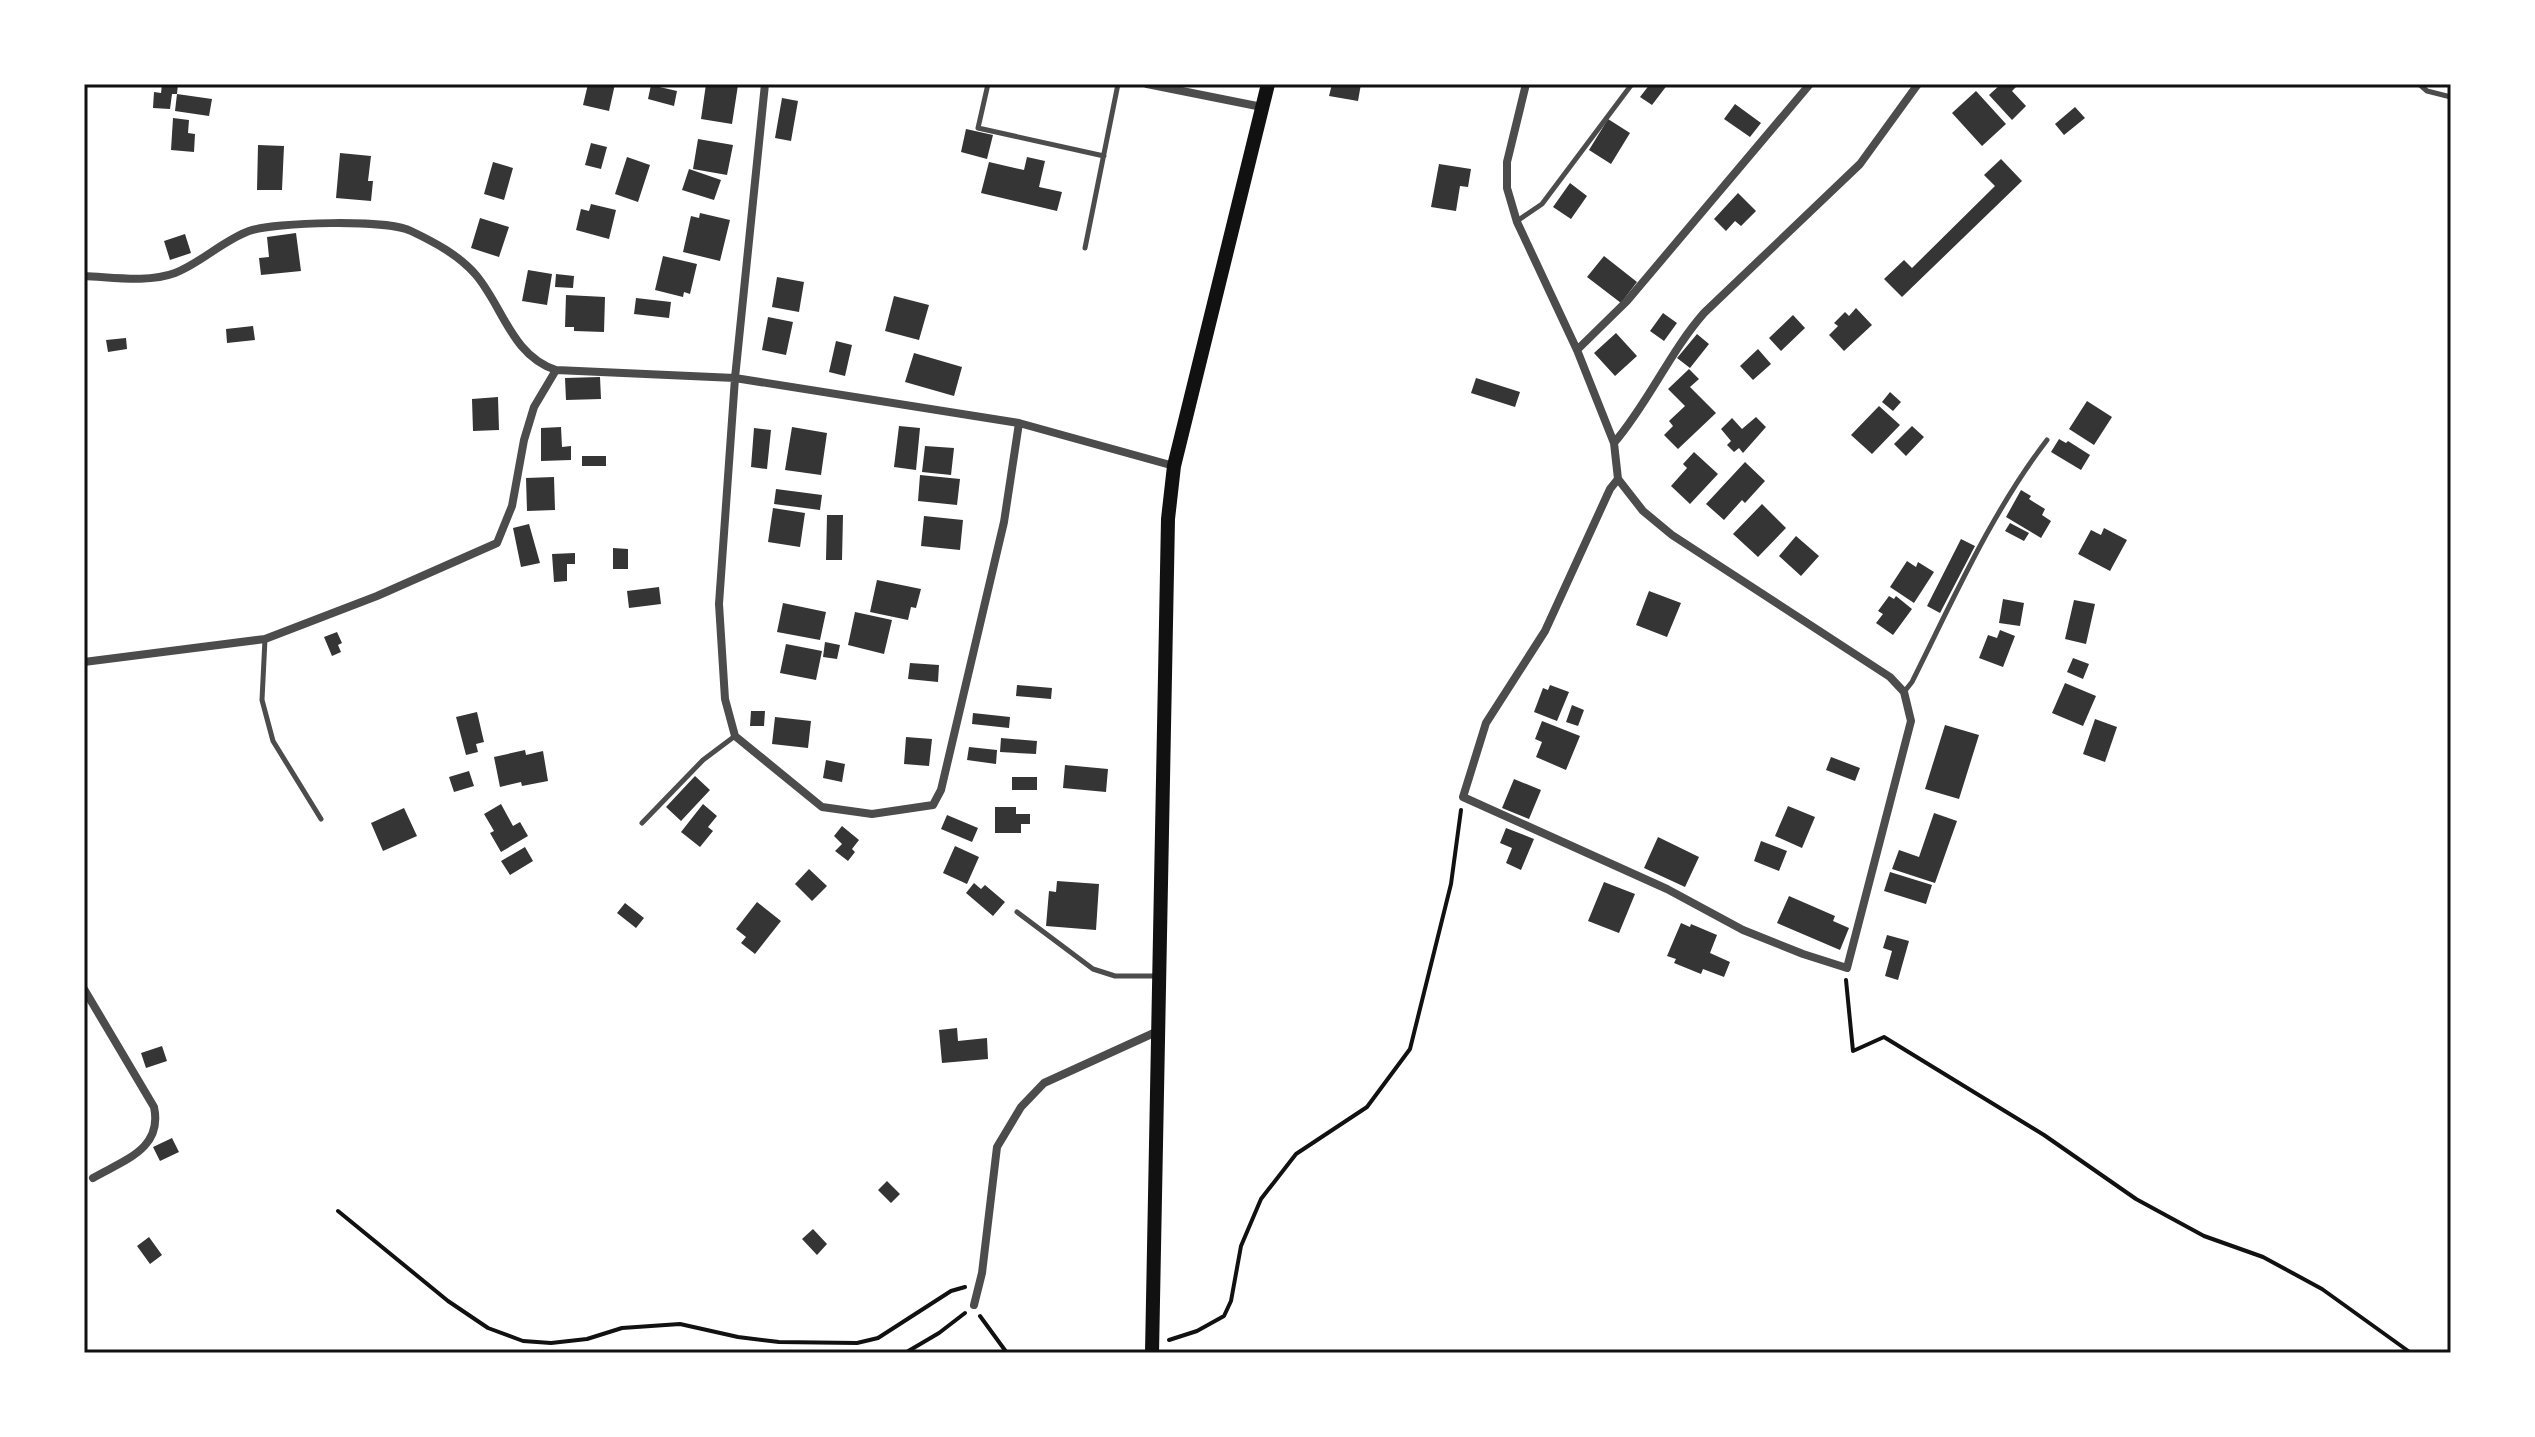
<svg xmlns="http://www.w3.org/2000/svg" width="2535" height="1437" font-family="Arial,sans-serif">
<rect width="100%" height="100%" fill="#fff"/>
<path fill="#353535" d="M162,84H178L177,94H172L170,109L153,108L154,92L161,93Z
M588,84H615L609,111L583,105Z
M706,84L738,85L732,124L701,119Z
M1332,84H1361L1358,101L1329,96Z
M1650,84H1668L1652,105L1640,97Z
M2001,84H2019L2012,91L2026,106L2012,120L1989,95Z
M651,85L677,91L674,106L648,99Z
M1976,91L2006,124L1982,146L1952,113Z
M177,94L212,99L209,116L175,111Z
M782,98L798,101L791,141L775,138Z
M1735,104L1761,123L1750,137L1724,119Z
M2075,107L2085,118L2064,135L2055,124Z
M173,118L189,120L188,133L195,134L194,152L171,150Z
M1608,119L1630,133L1611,164L1589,150Z
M966,129L993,135L987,159L961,152Z
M698,139L733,145L727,175L693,169Z
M591,143L607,147L601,169L585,165Z
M258,145L284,146L282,190H257Z
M340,153L371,156L368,181H373L371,201L336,198Z
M627,157L650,165L638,202L615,194Z
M1027,157L1045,161L1039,187L1062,192L1057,211L981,193L989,162L1024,170Z
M2001,159L2022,181L1902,297L1884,279L1904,260L1912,268L1995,186L1984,175Z
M493,162L513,168L504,200L484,194Z
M1439,164L1471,169L1468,187L1460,186L1456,211L1431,207Z
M689,169L721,180L714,200L682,190Z
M1570,183L1587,196L1571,219L1553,207Z
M1738,193L1756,211L1741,226L1735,221L1726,231L1714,219Z
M591,204L616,210L609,239L576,230L581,209L589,211Z
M700,213L730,220L720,261L683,252L691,216L699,218Z
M480,218L509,227L499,257L471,248Z
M296,233L301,271L261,275L259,258L269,257L267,237Z
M185,234L191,253L170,260L164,241Z
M663,256L697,264L690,294L684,292L683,297L655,290Z
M1604,256L1637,282L1621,303L1587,277Z
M528,270L552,274L547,305L522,301Z
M556,274L574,276L573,288L555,287Z
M777,277L804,282L799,312L772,307Z
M566,295L605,297L604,332L574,331V327H565Z
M894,296L929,305L919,340L885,331Z
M636,298L671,302L669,318L634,314Z
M1856,308L1872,325L1844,351L1829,335L1838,326L1834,323L1845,312L1849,316Z
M1663,313L1677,323L1664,341L1650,331Z
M1793,315L1805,328L1781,351L1769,338Z
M768,317L793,322L786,355L762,350Z
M253,326L255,340L227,343L226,329Z
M1616,333L1637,356L1615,376L1594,353Z
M1697,334L1709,344L1690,368L1677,358Z
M126,338L127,349L108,352L106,340Z
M836,341L852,345L845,376L829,372Z
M1758,349L1771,364L1753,380L1740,366Z
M914,353L962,367L954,396L905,382Z
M1689,369L1699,379L1690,387L1716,413L1678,449L1664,435L1673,426L1669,421L1685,406L1668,389Z
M600,377L601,399L566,400L565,378Z
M1476,378L1520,392L1515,407L1471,393Z
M1890,392L1901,402L1893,411L1882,402Z
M498,397L499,430L473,431L472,399Z
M2087,401L2112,417L2094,445L2069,429Z
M1879,406L1900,425L1872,454L1851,435Z
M1756,417L1766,427L1743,453L1739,448L1734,452L1727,445L1731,441L1721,429L1732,418L1742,429Z
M899,426L920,428L916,470L894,467Z
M1912,426L1924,437L1906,456L1894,444Z
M561,427L562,447L571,446V460L541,461V428Z
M792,427L827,433L821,475L785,470Z
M754,428L771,430L767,469L751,467Z
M2059,439L2066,443L2068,441L2090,455L2081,470L2051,452Z
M925,446L954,448L951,475L922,472Z
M1694,452L1718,474L1690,504L1671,486L1687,468L1683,464Z
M582,456H606V466H582Z
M1745,462L1765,481L1745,503L1742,500L1724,520L1706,504Z
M920,475L960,479L957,505L918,501Z
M554,477L555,510L527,511L526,478Z
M776,489L822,495L820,510L774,504Z
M2021,490L2031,496L2029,499L2045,509L2042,515L2051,521L2041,538L2006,517Z
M1762,504L1786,528L1758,557L1733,534Z
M773,508L805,513L800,547L768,542Z
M827,515H843L842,560H826Z
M924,516L963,520L960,550L921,546Z
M2010,523L2029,533L2024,541L2005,531Z
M529,524L540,563L521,567L513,528Z
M2104,528L2127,540L2110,571L2078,554L2091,530L2101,535Z
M1796,536L1819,556L1801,576L1779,556Z
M1961,539L1975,546L1940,613L1927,606Z
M613,548L628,549V569H613Z
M575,553V564H567V581L554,582L552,554Z
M1907,561L1916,567L1918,562L1934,572L1914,603L1890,587Z
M877,580L921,589L916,608L911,607L908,620L870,612Z
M659,587L661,604L629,608L627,591Z
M1649,591L1681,603L1667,637L1636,625Z
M1889,596L1894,599L1896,596L1912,609L1893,635L1876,623L1883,614L1878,611Z
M2003,599L2024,603L2020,626L1999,623Z
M2074,600L2095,604L2086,644L2065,639Z
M783,603L826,612L820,640L777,632Z
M855,612L892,620L884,654L848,645Z
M2000,630L2015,636L2003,667L1979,658L1988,635L1997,638Z
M337,632L342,643L338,645L341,652L332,656L324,637Z
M825,642L840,645L837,659L823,657Z
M786,644L822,651L816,680L780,673Z
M2073,658L2089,664L2083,679L2067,672Z
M910,663L939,665L938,682L908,679Z
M2065,683L2096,696L2083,726L2052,713Z
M1017,685L1052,688L1051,699L1016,696Z
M1550,685L1569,692L1557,721L1534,712L1543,688L1548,690Z
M1572,705L1584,710L1578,726L1566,722Z
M751,711H765L764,726H750Z
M477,712L484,742L476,744L478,752L466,755L456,717Z
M973,713L1010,717L1009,728L972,724Z
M775,717L811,721L808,748L772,744Z
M2095,719L2117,727L2105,762L2083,754Z
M1542,721L1580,736L1566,770L1536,757L1542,742L1535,739Z
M1945,725L1979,735L1959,799L1925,789Z
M906,737L932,739L929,766L904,764Z
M1001,738L1037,741L1036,754L1000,752Z
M969,747L997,750L996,764L967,760Z
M525,750L526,755L543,751L548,781L522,786L521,782L500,787L494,757Z
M1831,757L1860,768L1855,781L1826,770Z
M826,760L845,764L842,782L823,778Z
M1065,765L1108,769L1106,792L1063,788Z
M469,771L474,786L454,792L449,777Z
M695,776L710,790L681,821L666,807Z
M1012,777H1037V790H1012Z
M1514,779L1541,790L1529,819L1502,808Z
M501,804L513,826L520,822L528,836L501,852L490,833L494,831L484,814Z
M703,804L717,816L708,827L713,831L700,847L681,832Z
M1788,806L1815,817L1802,848L1775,836Z
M995,807H1016V814H1030V824H1021V833H995Z
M404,808L417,836L383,851L371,823Z
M1934,813L1957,821L1935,883L1892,869L1899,850L1919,857Z
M947,815L978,828L972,842L941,829Z
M842,826L859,840L852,849L855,852L848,861L835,851L842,844L834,836Z
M1506,828L1534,839L1521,870L1506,863L1512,848L1500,843Z
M1658,837L1699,857L1685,887L1644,868Z
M1761,841L1787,851L1779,871L1754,861Z
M955,846L979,857L967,884L943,873Z
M525,847L533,861L510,875L501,861Z
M809,869L827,886L812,901L795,884Z
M1890,872L1932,885L1926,904L1884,891Z
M1057,881L1099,884L1096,930L1046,926L1049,891L1056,892Z
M1604,882L1635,894L1619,933L1588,921Z
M974,883L981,889L985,885L1005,902L993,916L966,893Z
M1789,896L1835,916L1833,921L1849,928L1840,950L1777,923Z
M757,902L781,921L755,954L741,943L746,937L736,929Z
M625,903L644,918L636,928L617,913Z
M1681,923L1690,927L1691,924L1717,935L1710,953L1730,962L1724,977L1703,969L1701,974L1674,963L1676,959L1667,956Z
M1887,935L1909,941L1898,980L1885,976L1892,951L1883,948Z
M957,1028L958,1041L987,1038L988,1059L942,1063L939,1030Z
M162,1046L167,1061L146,1068L141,1053Z
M172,1138L179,1152L160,1161L153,1147Z
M887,1181L900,1194L891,1203L878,1190Z
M813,1229L827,1244L817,1255L802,1239Z
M149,1237L162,1255L150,1264L137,1246Z"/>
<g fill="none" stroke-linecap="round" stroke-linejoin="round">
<path stroke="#111" stroke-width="4" d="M1846,980L1853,1051L1884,1037L2044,1135L2136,1199L2204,1236L2263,1257L2322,1289L2411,1353
M338,1211L448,1301L488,1328L523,1341L551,1343L587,1339L622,1328L680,1324L738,1337L779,1342L857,1343L878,1338L951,1291L965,1287
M980,1316L1007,1353
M1169,1340L1197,1331L1224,1316L1231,1301L1241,1246L1261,1199L1296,1154L1367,1107L1410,1049L1451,884L1461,810
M905,1353L939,1333L965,1313"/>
<path stroke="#4c4c4c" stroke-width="5" d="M988,84L978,128L1104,156
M2419,84L2427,91L2451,97
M1517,221L1542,204L1632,84
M1085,248L1118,84
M265,639L262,700L273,741L321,819
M1904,692L1912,682C1953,600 1991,513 2047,440
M642,823L703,760L735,736
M1017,912L1093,969L1115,976H1157"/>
<path stroke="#4c4c4c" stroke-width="8" d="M765,84L735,378L719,604L725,699L735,736L822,807L872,814L933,805L941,790L1004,522L1019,423
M1147,84L1262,107
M1526,84L1507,162V188L1517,222L1577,350L1614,443L1618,479L1643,511L1672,535L1890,677L1904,692L1911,721L1847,968L1803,954L1743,930L1667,889L1463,797L1486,723L1545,631L1610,489L1618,479
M84,276C112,277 148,283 175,273C201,263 222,241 249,231C274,222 388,219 411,231C434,242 459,255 476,275C503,307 512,356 556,370L735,378L1019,423L1174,466
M1577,350L1627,301L1810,84
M1614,443C1649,402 1669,353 1704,313L1860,164L1918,84
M84,662L265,639L377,596L497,543L512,506L524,440L534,407L556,370
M84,989L154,1107C163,1149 124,1160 93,1178
M974,1305L982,1273L997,1147L1021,1107L1044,1083L1156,1032"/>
<path stroke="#111" stroke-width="14" d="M1152,1353L1168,519L1174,466L1268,84"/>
</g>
<rect width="2535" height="1437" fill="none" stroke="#ffffff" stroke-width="172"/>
<rect x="86" y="86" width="2363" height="1265" fill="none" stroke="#111" stroke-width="3"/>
</svg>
